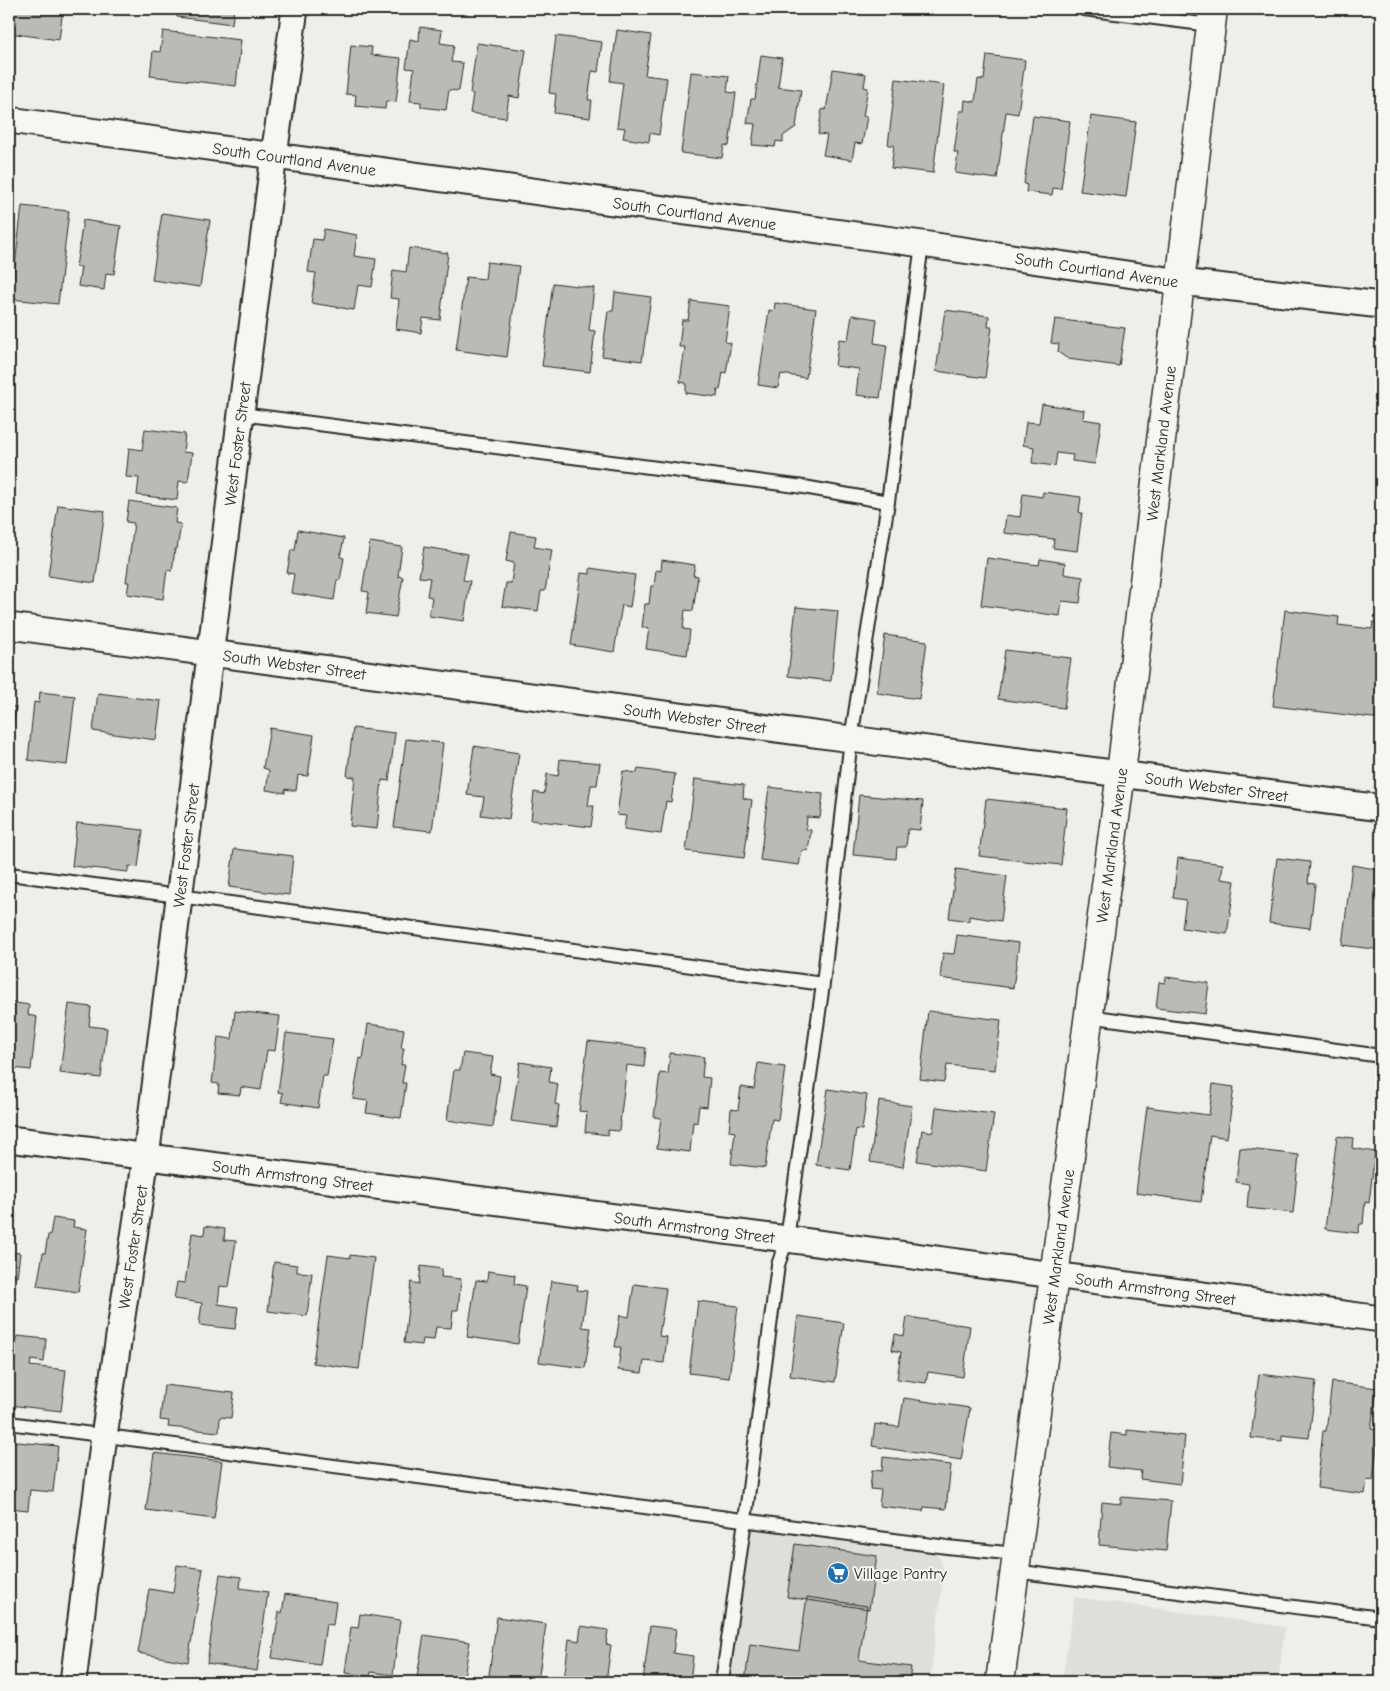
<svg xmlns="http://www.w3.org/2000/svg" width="1390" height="1691" font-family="'Comic Neue',sans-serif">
<rect width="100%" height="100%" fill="#eeeeea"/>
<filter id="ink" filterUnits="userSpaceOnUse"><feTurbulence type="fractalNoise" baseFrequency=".02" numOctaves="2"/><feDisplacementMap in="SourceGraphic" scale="10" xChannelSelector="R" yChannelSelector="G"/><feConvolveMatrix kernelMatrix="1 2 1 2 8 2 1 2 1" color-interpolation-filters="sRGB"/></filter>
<g filter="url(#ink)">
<path fill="#dededb" d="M750,1526L936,1552L944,1570L930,1682H731Z
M1075,1597L1285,1627L1278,1682H1062Z"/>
<path fill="#babab7" stroke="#2b2b2b" d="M9,9H63L59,40L9,33Z
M178,9H234L232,24L177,17Z
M420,27L442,30L440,43L454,45L451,62L463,63L459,91L449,90L446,110L421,107V102L410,101L414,69L406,68L410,39L419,41Z
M617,30L651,35L645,75L667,78L659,135L650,133L649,142L623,138L625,128L617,127L623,83L610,81Z
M163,31L241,40L236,86L150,76L153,51L160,52Z
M556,36L602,42L598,72L592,71L588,100H592L590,118L554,113L556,94L549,93Z
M477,43L526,50L519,98L509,96L506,118L470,113L473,94L470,93Z
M351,45L372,47L371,55L401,58L396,102L386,101L385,109L355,106L356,95L346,94Z
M761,55L782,58L778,87L801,90L796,127L783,136V142L776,141L775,147L752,145L755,124L747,123L751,99H755Z
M987,55L1025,60L1018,114L1006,112L997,179L955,173L958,153L954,152L960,111H964L965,100L975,102L978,79L984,80Z
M833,69L866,74L864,87L868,88L863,116L867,117L862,144L855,143L852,160L823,155L827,135L818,134L822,109L826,110Z
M691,72L729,76L727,92L736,93L729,146L724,145L722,158L681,153Z
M896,79L944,85L933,173L891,168L894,145H888Z
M1033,116L1070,121L1061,189L1053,188L1052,195L1026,192L1027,185L1024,184Z
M1091,116L1136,122L1126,197L1080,191Z
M22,206L69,211L58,304L11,299Z
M162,213L210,220L200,287L152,280Z
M83,220L121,226L114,274L106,273L104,290L78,286L81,267H76Z
M324,229L357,235L354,256L376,259L372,287L358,285L354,310L311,303L316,273L308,272L313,239L322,240Z
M409,248L448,253L440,320L423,318L421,333L396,329L399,299L390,298L393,270L406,272Z
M487,262L519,266L507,357L456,350L466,277L485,279Z
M553,283L594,288L589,330L595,331L590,372L542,366Z
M615,292L651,297L642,361L602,356L608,311H613Z
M691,301L730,306L725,342L731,343L726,373L723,372L720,390L718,389L717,397L686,393V383L680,382L685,347H679L682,320H688Z
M775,303L816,309L806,378L781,374L778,388L758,385L769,310L774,311Z
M945,310L989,316L988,327H992L985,378L936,371Z
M852,315L877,319L874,343L887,345L880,398L856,395L859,369L835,366L839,339L848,340Z
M1055,319L1125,328L1119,366L1068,359L1058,352L1059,344L1051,343Z
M1042,404L1084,410L1083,419L1101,422L1095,464L1072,461L1073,455L1057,453L1055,466L1032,463L1034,447L1023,445L1026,422L1039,423Z
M145,429L185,434L183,452L192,453L188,482L179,481L177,500L137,495L139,478L126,477L129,448L142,450Z
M1043,492L1081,497L1079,512L1082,513L1077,551L1053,548L1054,539L1004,533L1006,515L1020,517L1023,494L1042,497Z
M129,501L177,508L175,523L181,524L177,549H175L172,571L167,570L163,599L127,594L129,582H126L134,523L126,522Z
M58,505L105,511L95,583L48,576Z
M298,530L344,538L340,557L344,558L340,580H337L334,600L291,593L294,574L287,573L291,550H295Z
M511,532L536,536L534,547L552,550L545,591H541L538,611L502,606L506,583H511L514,563L506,561Z
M370,542L402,547L398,576L403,577L396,617L366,613L369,592L362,591Z
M424,547L468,554L463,580L470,581L464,621L429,616L432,597L427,596L430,578L419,577Z
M987,558L1039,565L1040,559L1065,563L1064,574L1083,577L1080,603L1062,601L1060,616L981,605Z
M662,560L695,565L693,575L698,576L693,611L685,610L683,629L690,630L687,655L646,649L649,628L642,627L645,604H649L651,586H654L656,570L661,571Z
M590,568L635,575L630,607L622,605L614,652L571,645L581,573L590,574Z
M796,607L838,611L831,681L788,676Z
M1285,610L1339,617L1338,625L1372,629L1373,622L1381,623V719L1273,706Z
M885,635L927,641L919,699L877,693Z
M1005,650L1071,658L1064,708L998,699Z
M40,692L75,696L67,765L28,760L34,702L39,703Z
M98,693L161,701L156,740L93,731Z
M9,706L16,707L9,759Z
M270,728L314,735L308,776L298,775L296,791L285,789V793L266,790L269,770L263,768Z
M353,728L395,733L389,781L382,780L377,829L350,826L355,777L347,776Z
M406,739L443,743L432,831L394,827Z
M474,746L519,753L509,819L481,815L484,797L467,795Z
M560,759L600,763L597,785H591L588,806H594L591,827L531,820L534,792L544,794L547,774L558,776Z
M638,769L675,774L671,802L666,801L661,834L624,829L626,816L617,815L623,771L637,773Z
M695,779L744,785L743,798L752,800L744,858L686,851Z
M769,787L823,794L820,818L807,817L806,829L811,830L808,851L802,850L799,865L760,860Z
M859,795L923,801L920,830L908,829L906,847H897L896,859L853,855Z
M986,799L1067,808L1061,865L979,856Z
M77,823L143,830L138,867L129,866L128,872L72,866Z
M234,849L293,856L289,895L229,887Z
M1178,858L1223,864L1221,879L1235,881L1227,934L1182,928L1186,900L1173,898Z
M1277,858L1310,862L1308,883L1315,884L1310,928L1269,923Z
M1352,865L1381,870V950L1342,945Z
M956,869L1007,876L1001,921L969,916V921L949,918Z
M957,935L1019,943L1013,988L940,978L943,953L954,954Z
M1166,977L1209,983L1205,1014L1156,1008L1159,982L1165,983Z
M9,1002L29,1005L28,1015L37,1017L31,1070L12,1068L13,1058H9Z
M69,1004L91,1007L89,1026L107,1028L101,1078L60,1073Z
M235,1011L280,1016L275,1051L267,1050L261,1090L241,1087L240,1095L218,1093L219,1084L212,1083L218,1037L232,1039Z
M928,1011L1001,1020L995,1070L947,1065L944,1082L920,1079Z
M368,1024L404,1029L401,1048H404L401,1065H405L402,1083H406L401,1118L366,1113L368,1101L353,1099L360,1058L363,1059Z
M286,1033L333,1039L327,1076H323L318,1108L281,1102L283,1093L278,1092Z
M588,1041L646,1048L644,1067L627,1065L619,1131L608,1130V1135L585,1132L587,1112L579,1111Z
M463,1053L493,1057L490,1074L500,1076L493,1127L447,1120L454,1070H460Z
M670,1053L704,1057L702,1077L710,1078L707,1107L699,1106L697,1123L693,1122L690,1152L657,1148L661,1118L654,1117L660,1073L668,1074Z
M520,1062L551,1067L549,1082L558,1084L555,1104L559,1105L556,1127L511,1121Z
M758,1063L785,1067L778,1120L772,1119L765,1168L731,1164L735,1132L729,1131L731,1109L738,1110L741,1087L754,1089Z
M1213,1084L1234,1087L1227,1138L1210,1135L1201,1202L1136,1193L1147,1107L1209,1115Z
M828,1089L867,1095L862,1130L856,1129L850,1170L816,1165Z
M879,1101L912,1106L903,1167L870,1162Z
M936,1107L994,1114L986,1171L917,1161L922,1130L933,1132Z
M1337,1136L1353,1138L1352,1148L1375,1152L1369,1203L1365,1202L1363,1224H1360L1358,1233L1325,1229Z
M1240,1148L1299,1155L1293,1213L1247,1208L1249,1184L1236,1182Z
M9,1213L16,1214L11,1252L20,1253L17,1277L9,1276Z
M53,1218L74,1221L73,1227L87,1229L78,1292L37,1286L43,1253H45L48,1235H50Z
M205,1226L225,1229L224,1240L236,1241L229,1287L220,1286L218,1304L238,1307L235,1329L199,1325L202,1303L174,1299L177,1282L185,1283L192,1233L204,1235Z
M328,1255L350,1258V1255L374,1258L359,1369L313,1363Z
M274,1262L297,1265V1272L312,1273L307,1316L268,1311Z
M421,1266L442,1269L441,1277L461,1279L458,1310H453L451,1328L436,1327L434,1340L423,1339L422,1345L404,1343L411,1282L419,1284Z
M488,1271L515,1275L514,1284L526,1286L518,1344L467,1337L476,1280L487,1281Z
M551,1281L578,1285L577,1290L587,1291L582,1327L591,1328L585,1368L539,1362Z
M634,1284L666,1288L659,1336L667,1337L664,1363L644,1361L642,1373L618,1370L621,1347H615L620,1315L629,1317Z
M698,1301L738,1306L729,1378L689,1373Z
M798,1316L844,1323L835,1382L790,1376Z
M907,1317L970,1326L963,1377L928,1372L926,1383L897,1379L901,1352L892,1350L895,1334L904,1336Z
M17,1336L46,1339L44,1362L31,1360L30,1366L66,1370L61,1411L9,1405Z
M1259,1374L1316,1381L1309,1438L1282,1435V1441L1251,1438Z
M1332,1382L1377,1388L1371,1429L1379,1430L1373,1480L1367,1479L1365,1494L1317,1488L1323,1431H1326Z
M164,1385L234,1393L231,1418L220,1417L219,1432L168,1427L169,1421L160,1420Z
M904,1398L970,1408L961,1460L872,1446L875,1424L899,1427Z
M1127,1430L1185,1436L1180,1484L1140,1479L1141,1471L1107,1467L1111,1433L1127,1435Z
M9,1441L58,1446L53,1492L30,1490L28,1510L9,1508Z
M154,1453L222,1461L214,1519L146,1510Z
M883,1457L951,1465L946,1509L924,1507L923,1511L879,1506L881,1490L870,1489L872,1470L882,1471Z
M1121,1497L1171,1501L1166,1551L1099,1545L1102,1502L1121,1504Z
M795,1544L877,1556L869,1609L787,1597Z
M177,1565L203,1569L188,1662L138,1653L149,1589L173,1593Z
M220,1574L241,1577L240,1588L268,1592L257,1671L207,1663Z
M285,1594L336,1602L333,1625L326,1624L320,1665L272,1658L279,1612L282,1613Z
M807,1597L867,1606L859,1660L911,1667L909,1682H745L750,1644L799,1651Z
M360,1614L400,1620L393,1675L371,1672L370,1676L345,1673L351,1627L358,1628Z
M497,1617L546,1624L538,1682H488Z
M581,1626L608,1630L606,1644L611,1645L606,1682H569V1681L564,1680L569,1639L579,1641Z
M650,1626L676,1629L673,1653L693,1656L690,1682H643Z
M424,1635L470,1642L463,1682H432L433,1680L417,1677Z"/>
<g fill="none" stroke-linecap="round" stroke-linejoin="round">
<g stroke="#2b2b2b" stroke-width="16">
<path id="service" d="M1084,9L1210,25
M241,414L804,487L888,502
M9,874L179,896L823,984
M1088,1016L1381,1056
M9,1423L947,1547L1016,1554
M1014,1571L1381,1618
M722,1682L745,1520L778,1265L787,1239L823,984L851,739L888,502L922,244"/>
</g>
<g stroke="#2b2b2b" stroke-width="29">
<g id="minor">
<path id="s1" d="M9,120L922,244L1181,282L1381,305"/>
<path id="s2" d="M9,626L851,739L1381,808"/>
<path id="s3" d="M9,1139L787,1239L1381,1319"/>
<path id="s4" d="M73,1682L104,1436L146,1157L274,155L295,9"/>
</g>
</g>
<g stroke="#2b2b2b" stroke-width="31">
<g id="secondary">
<path id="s5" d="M1000,1682L1121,773L1213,9"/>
</g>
</g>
<use href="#service" stroke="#f6f6f2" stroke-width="12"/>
<use href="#minor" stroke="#f6f6f2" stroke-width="25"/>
<use href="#secondary" stroke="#f6f6f2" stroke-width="28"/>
</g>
</g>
<defs>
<g id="supermarket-disc" transform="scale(1.125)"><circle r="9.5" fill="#1f6fb2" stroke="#f6f6f2"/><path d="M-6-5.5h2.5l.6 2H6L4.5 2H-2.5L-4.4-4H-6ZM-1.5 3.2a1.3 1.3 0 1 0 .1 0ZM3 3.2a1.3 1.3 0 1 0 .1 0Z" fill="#fff"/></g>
</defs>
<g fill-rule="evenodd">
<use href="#supermarket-disc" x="838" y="1573"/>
</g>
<g text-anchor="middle" stroke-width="4" stroke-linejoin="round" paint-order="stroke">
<g font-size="16" fill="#2b2b2b" stroke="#f6f6f2">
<text dy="6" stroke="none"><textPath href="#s1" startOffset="288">South Courtland Avenue</textPath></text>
<text dy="6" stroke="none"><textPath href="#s1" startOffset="692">South Courtland Avenue</textPath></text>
<text dy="6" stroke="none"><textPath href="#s1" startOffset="1098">South Courtland Avenue</textPath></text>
<text dy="6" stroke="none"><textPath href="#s4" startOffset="1249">West Foster Street</textPath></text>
<text dy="6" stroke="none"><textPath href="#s5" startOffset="1249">West Markland Avenue</textPath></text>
<text dy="6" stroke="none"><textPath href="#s2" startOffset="288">South Webster Street</textPath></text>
<text dy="6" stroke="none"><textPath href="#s2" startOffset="692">South Webster Street</textPath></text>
<text dy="6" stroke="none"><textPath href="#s2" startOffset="1218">South Webster Street</textPath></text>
<text dy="6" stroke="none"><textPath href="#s4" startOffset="844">West Foster Street</textPath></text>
<text dy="6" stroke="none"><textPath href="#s5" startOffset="844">West Markland Avenue</textPath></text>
<text dy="6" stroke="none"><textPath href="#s3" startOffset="286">South Armstrong Street</textPath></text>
<text dy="6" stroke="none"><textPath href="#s3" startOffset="691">South Armstrong Street</textPath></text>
<text dy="6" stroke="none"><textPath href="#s4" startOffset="439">West Foster Street</textPath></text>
<text dy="6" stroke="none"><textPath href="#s5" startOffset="439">West Markland Avenue</textPath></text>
<text dy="6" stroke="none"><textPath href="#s3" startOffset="1156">South Armstrong Street</textPath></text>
</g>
<g font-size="16" fill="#2b2b2b" stroke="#f6f6f2" text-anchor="start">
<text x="854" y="1579">Village Pantry</text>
</g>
</g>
<rect width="1390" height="1691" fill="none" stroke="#f6f6f2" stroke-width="30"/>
<rect x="15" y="15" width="1360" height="1661" fill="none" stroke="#2b2b2b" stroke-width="2" filter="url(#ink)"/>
</svg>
